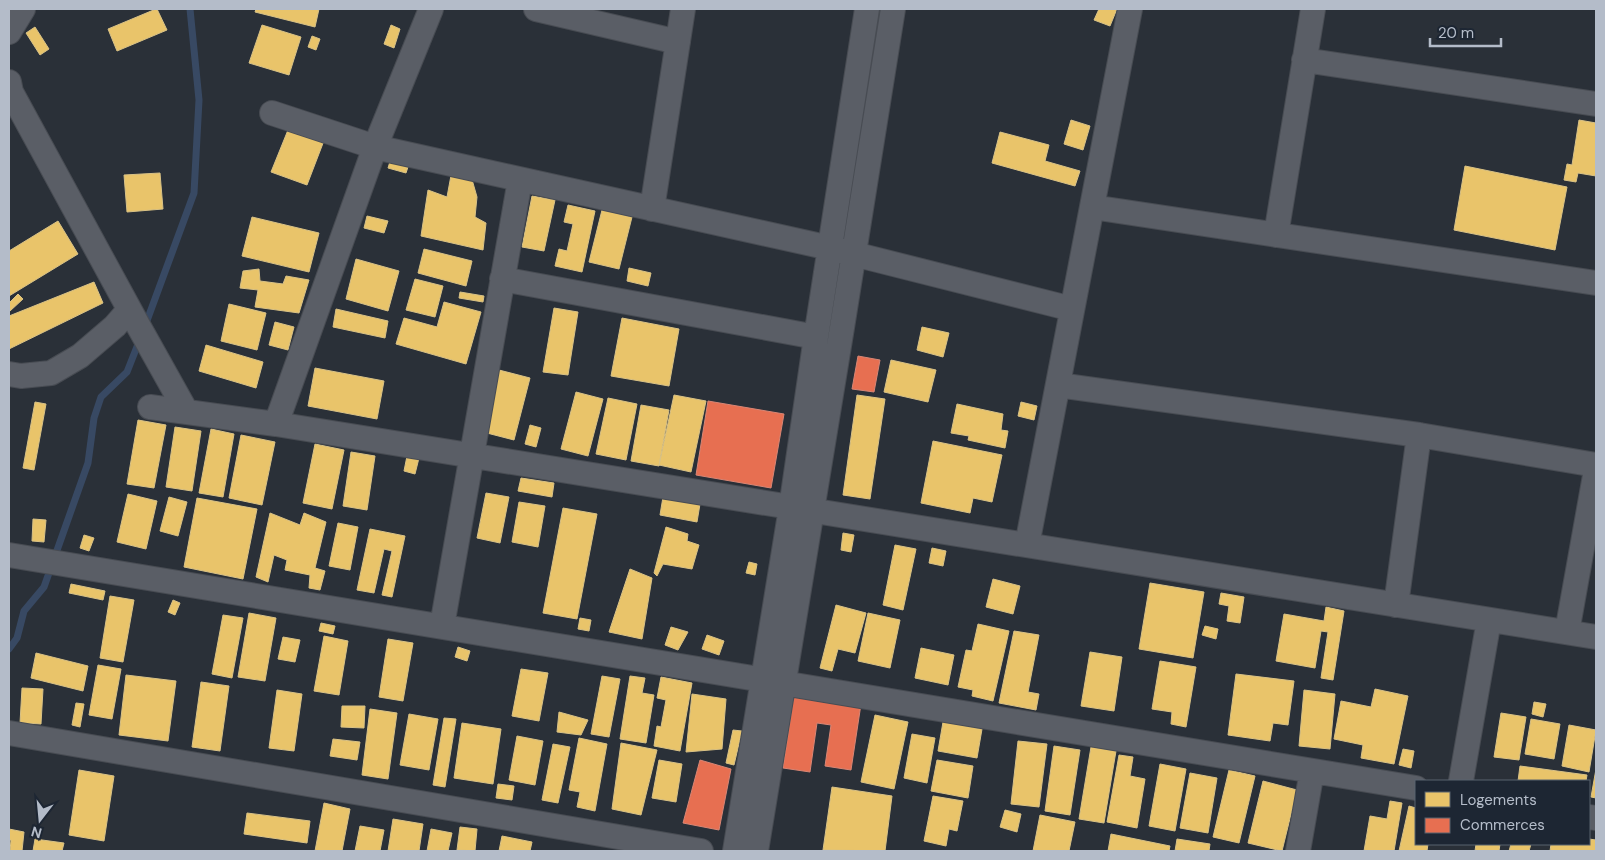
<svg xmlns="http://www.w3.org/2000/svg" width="1605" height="860" font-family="'DM Sans',sans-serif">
<rect width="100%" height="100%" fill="#2a3038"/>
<path fill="#e9c46a" stroke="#d9c286" d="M156,9H157L167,30L117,51L108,29Z
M256,9H319L315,27L255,12Z
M1099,9H1117L1110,26L1094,20Z
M262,25L301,37L289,75L249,63Z
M391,25L400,29L394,48L384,44Z
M35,27L49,49L40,55L26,33Z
M312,36L320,39L316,50L308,47Z
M1071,120L1090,126L1083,150L1064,144Z
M1579,120L1596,123V176L1578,173L1576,182L1564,180L1567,164L1572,165Z
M290,125L325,138L307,185L271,172Z
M1000,132L1049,145L1045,161L1080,171L1075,186L992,163Z
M392,155L410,161L406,173L388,168Z
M1465,166L1567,187L1555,250L1454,230Z
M469,169L477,197L475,217L486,223L483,250L421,236L428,190L447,197L452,170Z
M160,173L163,209L127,212L124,175Z
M532,196L555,200L544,251L522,247Z
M568,205L595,211L582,272L555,266L559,249L567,251L573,224L564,222Z
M602,210L632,217L619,269L589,262Z
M367,216L388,221L384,233L364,228Z
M252,217L319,233L309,272L242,256Z
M58,221L78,254L9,296V251Z
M424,249L472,261L466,286L418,273Z
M356,259L399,271L388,311L346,299Z
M629,268L651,273L648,286L627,281Z
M259,269L260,281L283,284L286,276L309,280L299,313L255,307L258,290L240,288L243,271Z
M415,279L443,286L435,317L406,310Z
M94,282L103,303L9,349V316Z
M460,292L484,296L483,302L459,298Z
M18,294L23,299L10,311L9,303Z
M444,302L481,312L466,364L396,344L404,318L437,327Z
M229,304L266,313L257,350L221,341Z
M554,308L578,312L568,375L543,372Z
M336,309L388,321L385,338L333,327Z
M622,318L679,329L669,386L611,376Z
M275,322L294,327L288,350L269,345Z
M922,327L949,333L943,357L917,350Z
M206,345L263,362L256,388L199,371Z
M891,360L936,370L928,402L884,392Z
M315,368L384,381L377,419L308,406Z
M499,370L530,378L514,440L483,432Z
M576,392L603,399L588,456L561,449Z
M674,395L706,401L691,472L659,465Z
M857,395L885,399L870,499L843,495Z
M608,398L637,404L626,460L596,454Z
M35,402L46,404L34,470L23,468Z
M1021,402L1037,406L1034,420L1018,416Z
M957,404L1003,414L1001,430L1008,431L1005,448L968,440L969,436L951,433Z
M641,405L669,410L659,466L631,461Z
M138,420L166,425L154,488L127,484Z
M530,425L541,428L536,447L525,444Z
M175,427L201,431L192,491L166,487Z
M211,429L234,434L223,497L199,493Z
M241,435L275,442L262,505L229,498Z
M933,441L1002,455L992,502L973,498L970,513L921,503Z
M315,444L344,450L332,509L303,503Z
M351,452L375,456L367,510L343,506Z
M407,456L419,458L415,474L404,471Z
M521,478L554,483L552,497L518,491Z
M486,493L509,497L500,543L477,538Z
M128,494L157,501L146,549L117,542Z
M169,497L187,502L178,536L160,531Z
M663,497L700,504L697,522L660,515Z
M197,498L257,509L243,579L184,567Z
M519,502L545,506L538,547L512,542Z
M563,508L597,514L577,619L543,613Z
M270,513L300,525L304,513L326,522L315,568L325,571L320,590L309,588L310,575L285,570L287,560L274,555L268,582L256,577Z
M33,519L46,520L44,542L32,541Z
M338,523L358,527L350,570L329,566Z
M666,527L688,534L687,541L699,545L692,569L663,564L657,576L654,573Z
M370,529L405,536L392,597L382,595L392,551L384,549L374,593L357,590Z
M843,533L854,535L851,552L841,550Z
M84,535L94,538L89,551L80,548Z
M895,545L916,549L903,610L883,605Z
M932,548L946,551L943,566L929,563Z
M749,562L757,564L755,575L746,573Z
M630,569L652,578L642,639L609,632Z
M993,579L1020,586L1013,614L986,607Z
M1150,583L1204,592L1193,658L1139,649Z
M71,584L105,591L103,600L69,593Z
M1221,593L1244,597L1240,623L1227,621L1229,606L1219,604Z
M110,596L134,600L123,662L100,658Z
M173,600L180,603L175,615L168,612Z
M836,605L866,613L855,653L838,649L832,671L820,668Z
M1326,607L1344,611L1333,680L1321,678L1328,632L1321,631L1315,668L1276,661L1284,614L1324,621Z
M249,613L276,618L265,681L238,677Z
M868,613L900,620L890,668L858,661Z
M223,615L243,618L232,678L212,674Z
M580,618L591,620L589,631L578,629Z
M321,623L335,626L333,634L319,631Z
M978,624L1009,631L993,701L972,696L973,690L958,687L966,650L972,651Z
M1205,626L1218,629L1216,639L1202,635Z
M671,627L688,632L678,650L665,645Z
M1014,631L1039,635L1028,692L1039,694L1036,710L999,703Z
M707,635L724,641L719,655L702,649Z
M324,636L348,641L339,695L314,691Z
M283,637L300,640L295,662L278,659Z
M388,639L413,643L403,701L379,697Z
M458,647L470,651L467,661L455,657Z
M921,648L954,655L948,685L915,678Z
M1090,652L1122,657L1114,711L1081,706Z
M36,653L88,666L83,691L31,678Z
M1160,661L1196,667L1186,727L1171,724L1172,712L1152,709Z
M98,665L121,669L112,719L89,715Z
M521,669L548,673L539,721L512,716Z
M1236,674L1294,681L1288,725L1273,723L1270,741L1228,735Z
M126,675L176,681L168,741L119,735Z
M602,676L620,679L609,737L591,734Z
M630,676L645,678L642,693L654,695L646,743L620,739Z
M661,677L692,683L680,751L654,746L657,726L661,727L666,700L657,698Z
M201,682L229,686L220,751L192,747Z
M22,688L43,689L41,724L20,723Z
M1375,689L1408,696L1394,764L1361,758L1363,745L1334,739L1341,701L1371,707Z
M277,690L302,694L294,751L269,748Z
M1304,690L1335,694L1330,749L1299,746Z
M692,694L726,699L722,749L686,752Z
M1534,702L1546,704L1543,717L1532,714Z
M76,703L84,704L80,727L72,725Z
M342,706H365L364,728L341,727Z
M370,709L397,713L388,779L362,775Z
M559,712L588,720L581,735L557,732Z
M1501,713L1526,717L1519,760L1494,757Z
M409,714L438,719L429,770L400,765Z
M875,715L908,722L894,789L861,782Z
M444,718L456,719L445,787L433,785Z
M1531,719L1560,724L1554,759L1525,754Z
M943,722L982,729L977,758L938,751Z
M462,723L501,729L493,784L454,778Z
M1569,725L1596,730L1589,772L1562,766Z
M733,730L742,731L734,765L726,763Z
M912,734L935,738L927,783L904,778Z
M517,736L543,741L535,785L509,780Z
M579,738L607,744L595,811L577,807L580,792L569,790Z
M333,739L360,742L357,760L330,756Z
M1018,741L1047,744L1039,807L1011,804Z
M621,743L657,750L641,815L612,809Z
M553,744L570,747L558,803L542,800Z
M1054,746L1080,750L1070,815L1045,811Z
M1091,747L1116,751L1104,823L1079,819Z
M1403,749L1414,751L1411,768L1399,765Z
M1119,755L1133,757L1130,776L1145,779L1137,828L1107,822Z
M659,760L682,764L676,802L652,798Z
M937,760L973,766L968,798L931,791Z
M1160,764L1186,769L1175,831L1149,826Z
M1520,766L1587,775L1586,781H1518Z
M1596,769V798L1591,797Z
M79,770L114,776L104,841L69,835Z
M1229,770L1255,776L1239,843L1213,837Z
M1190,773L1217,778L1208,833L1180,828Z
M1263,781L1297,790L1282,851L1248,843Z
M498,784L514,786L512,800L496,798Z
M832,787L892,796L885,851L823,850Z
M933,796L963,801L957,831L949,829L946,846L924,841Z
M1390,801L1402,803L1394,851H1364L1370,816L1387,819Z
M324,803L350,809L342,851H315Z
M1409,806L1416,808V844H1428L1427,851H1399Z
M1005,810L1021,814L1017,832L1000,827Z
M247,813L310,821L307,843L244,834Z
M1040,815L1075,822L1069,851H1033Z
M393,819L423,824L419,851H388Z
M360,826L384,830L380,851H355Z
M460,827L477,829L475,851L457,850Z
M9,829L24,832L22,851H10L11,840H9Z
M431,829L452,833L448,851H427Z
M1111,834L1170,846L1169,851H1108Z
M502,836L532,842L530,851H499Z
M35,839L64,843L62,851H33Z
M1177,839L1210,844L1209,851H1175Z
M1589,839L1596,840V851H1550L1551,844H1589Z
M1476,844H1500L1499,851H1475Z
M1511,844H1531L1529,851H1509Z"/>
<path fill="#e76f51" stroke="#d88675" d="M858,356L880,360L874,392L852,389Z
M708,401L784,414L771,488L696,475Z
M794,694L861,704L851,770L825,766L831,725L817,723L810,772L783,768Z
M700,760L731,769L719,830L683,823Z"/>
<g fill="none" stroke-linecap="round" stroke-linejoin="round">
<path stroke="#384963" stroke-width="7" d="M145,326L194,193L199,100L190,9
M9,649L17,638L24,611L44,587L88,463L94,418L101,397L127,372L140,339"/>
<g stroke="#484c53" stroke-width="26">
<path id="minor" d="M536,9L678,42
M9,32L23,9
M1304,60L1596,104
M9,82L11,92L139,327L186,411
M272,113L375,147L830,248L1072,309
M1092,207L1596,283
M652,209L683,9
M1276,235L1313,9
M502,279L816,337
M9,374L21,376L51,373L80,356L115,326L129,310
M1058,385L1419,435L1596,465
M150,407L276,424L1596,637
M276,424L375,147L431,9
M1027,545L1130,9
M9,555L1416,788
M1396,605L1419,435
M442,626L520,180
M1567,632L1596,470
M9,733L701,851
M1461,781L1489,620
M1589,817L1596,818
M735,851L791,508L816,337L867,9
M756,851C802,570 849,290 893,9
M1298,851L1312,771"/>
</g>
<use href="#minor" stroke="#5a5e66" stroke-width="24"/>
</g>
<rect width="1605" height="860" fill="none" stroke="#b4bcc9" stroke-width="20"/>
<rect x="1415" y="780" width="175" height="65" fill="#1d2633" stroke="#59626f"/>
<rect x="1425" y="792" width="25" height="15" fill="#e9c46a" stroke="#59626f"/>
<text x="1460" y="805" font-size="15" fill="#b4bcc9">Logements</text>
<rect x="1425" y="818" width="25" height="15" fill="#e76f51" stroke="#59626f"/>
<text x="1460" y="830" font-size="15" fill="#b4bcc9">Commerces</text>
<g transform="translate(40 820) rotate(196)" stroke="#1d2633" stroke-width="4" paint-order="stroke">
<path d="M0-4L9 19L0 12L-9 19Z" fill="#b4bcc9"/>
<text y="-8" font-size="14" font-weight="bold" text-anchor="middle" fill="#b4bcc9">N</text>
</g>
<path d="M1430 38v8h71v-8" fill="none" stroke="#b4bcc9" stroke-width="2.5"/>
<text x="1438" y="38" font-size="15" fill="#b4bcc9" stroke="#1d2633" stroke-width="4" paint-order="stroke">20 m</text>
</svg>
